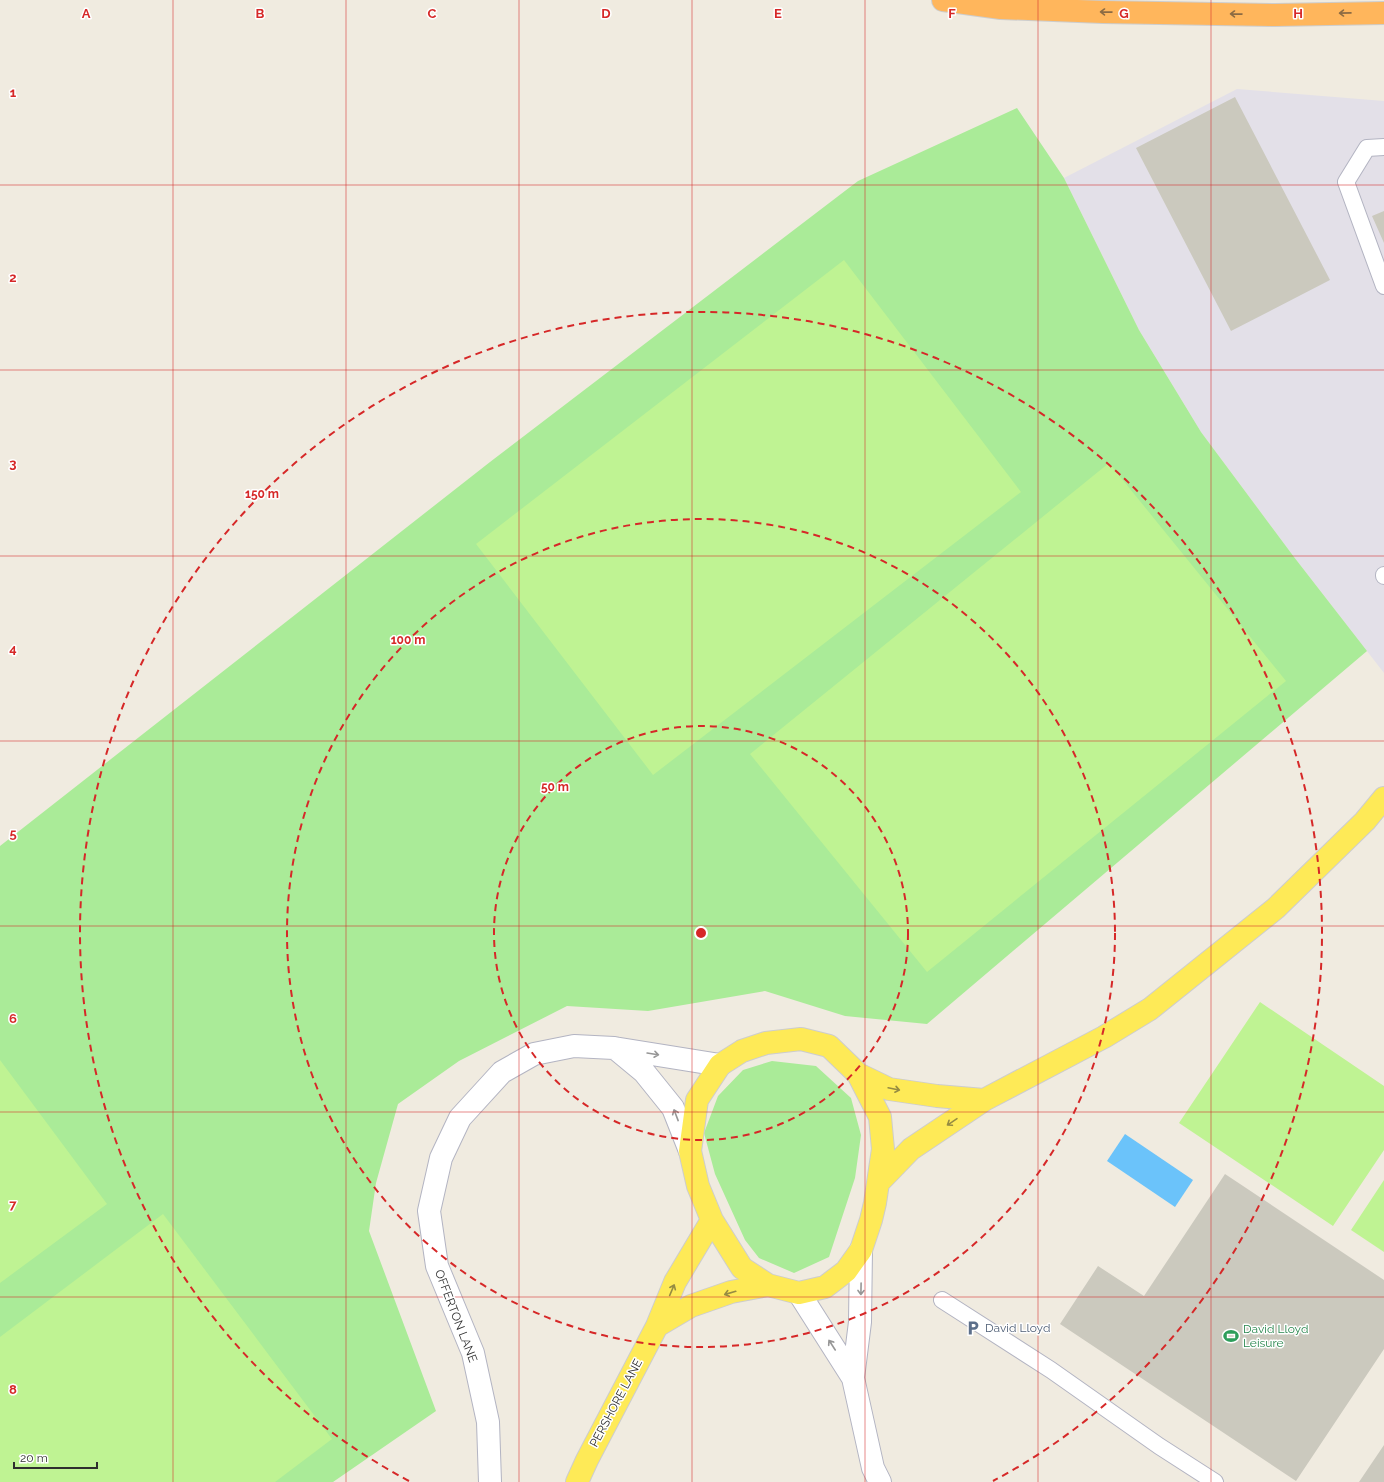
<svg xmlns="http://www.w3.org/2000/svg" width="1384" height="1482" font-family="Raleway,sans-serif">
<rect width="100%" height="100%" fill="#f0ebe0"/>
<path fill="#e3e0e8" d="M1237,89L1384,101V673L1294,557L1201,432L1139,330L1064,178Z"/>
<path fill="#aaeb98" d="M1017,108L1064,178L1139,330L1201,432L1294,557L1367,651L927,1024L845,1016L765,991L648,1011L567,1006L459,1061L398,1104L376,1183L369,1231L436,1411L333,1482H0V846L490,462L858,181Z
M772,1061L816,1066L851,1098L861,1135L855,1178L829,1257L794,1273L759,1258L745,1240L715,1174L704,1133L718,1096L743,1070Z"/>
<path fill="#bff393" d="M844,260L1021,492L653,775L476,544Z
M1109,463L1286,681L927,972L750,754Z
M1260,1002L1384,1086V1150L1333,1226L1179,1123Z
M0,1060L107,1204L0,1283Z
M1384,1180V1252L1351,1230Z
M163,1214L332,1439L275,1482H0V1337Z"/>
<path fill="#6bc3fa" d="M1125,1134L1193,1180L1175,1207L1107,1161Z"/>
<path fill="#cbc9be" d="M1235,97L1330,280L1231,331L1136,148Z
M1384,211V243L1372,216Z
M1225,1174L1384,1280V1349L1296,1481L1060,1324L1098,1266L1144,1296Z
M1384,1445V1482H1359Z"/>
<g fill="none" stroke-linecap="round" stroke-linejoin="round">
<g stroke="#b3b4c2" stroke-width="18">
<path id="lane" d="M1384,147L1367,148L1346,182L1384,286
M1384,575V576
M942,1300L1051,1370L1159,1446L1215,1482"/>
</g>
<g stroke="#b3b4c2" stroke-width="24">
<path id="street" d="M615,1048L644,1072L673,1108L690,1151
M861,1250L860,1322L853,1378L873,1468L880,1482
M799,1293L853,1378
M490,1482L488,1422L473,1353L437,1266L429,1211L441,1158L460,1118L502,1072L534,1054L574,1046L614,1048L720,1065"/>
</g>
<g stroke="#cdcdcd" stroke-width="24">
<path id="primary" d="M801,1039L829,1046L858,1074L880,1117L883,1149L875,1203L871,1220L861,1250L846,1271L825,1287L799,1293L768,1285L742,1268L712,1220L698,1186L690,1151L697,1100L720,1065L742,1051L766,1043Z
M858,1074L889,1089L937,1096L984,1100
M879,1182L911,1149L984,1100L1104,1037L1150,1009L1276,908L1365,821L1384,798
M657,1326L691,1306L731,1292L768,1285
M577,1482L587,1460L657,1326L675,1282L712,1220"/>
</g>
<g stroke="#cdcdcd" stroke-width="24">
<path id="highway" d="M943,0L1001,8L1103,12L1275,15L1384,13"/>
</g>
<use href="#lane" stroke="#fff" stroke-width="16"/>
<use href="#street" stroke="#fff" stroke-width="22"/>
<use href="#primary" stroke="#feea57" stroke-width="22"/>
<use href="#highway" stroke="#ffb65c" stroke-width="22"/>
</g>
<defs><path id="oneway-shaft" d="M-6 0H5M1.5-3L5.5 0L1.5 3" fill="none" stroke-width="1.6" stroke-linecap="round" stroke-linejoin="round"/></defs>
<g stroke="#8c6b43">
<use href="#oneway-shaft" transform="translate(1106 12) rotate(-179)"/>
<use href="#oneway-shaft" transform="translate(1345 13) rotate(179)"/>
<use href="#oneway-shaft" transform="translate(1236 14) rotate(-179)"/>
</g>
<g stroke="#969696">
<use href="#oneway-shaft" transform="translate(653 1054) rotate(9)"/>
<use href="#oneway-shaft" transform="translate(676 1115) rotate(-111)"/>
<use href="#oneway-shaft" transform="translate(861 1289) rotate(91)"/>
<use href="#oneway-shaft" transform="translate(832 1345) rotate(-123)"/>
</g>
<g stroke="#968c42">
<use href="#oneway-shaft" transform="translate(894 1089) rotate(12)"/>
<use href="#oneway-shaft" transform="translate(952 1122) rotate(146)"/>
<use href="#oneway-shaft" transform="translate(672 1290) rotate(-67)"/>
<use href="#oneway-shaft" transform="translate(730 1293) rotate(164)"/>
</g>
<path fill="none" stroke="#d62828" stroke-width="1" stroke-opacity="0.55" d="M173,0V1482M346,0V1482M519,0V1482M692,0V1482M865,0V1482M1038,0V1482M1211,0V1482M0,185H1384M0,370H1384M0,556H1384M0,741H1384M0,926H1384M0,1112H1384M0,1297H1384"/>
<g fill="none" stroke="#d62828" stroke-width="2" stroke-dasharray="7 5">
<circle cx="701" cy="933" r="207"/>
<circle cx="701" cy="933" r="414"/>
<path d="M409 1481A621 621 0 1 1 993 1481"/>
</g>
<defs>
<g id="parking-bare" transform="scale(1.2)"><path d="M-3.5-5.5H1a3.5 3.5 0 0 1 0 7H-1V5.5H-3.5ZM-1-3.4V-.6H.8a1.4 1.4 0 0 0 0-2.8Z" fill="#5c6f8a" stroke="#fff" stroke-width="2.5" paint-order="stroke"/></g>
<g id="stadium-bare" transform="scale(1.2)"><path d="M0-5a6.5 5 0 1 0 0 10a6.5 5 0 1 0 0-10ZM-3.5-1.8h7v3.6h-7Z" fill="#2e9e5b" stroke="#fff" stroke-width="2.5" paint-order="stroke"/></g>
</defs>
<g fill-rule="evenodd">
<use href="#parking-bare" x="973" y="1328"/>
<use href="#stadium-bare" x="1231" y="1336"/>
</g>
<g text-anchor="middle" stroke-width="3" stroke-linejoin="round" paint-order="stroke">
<g font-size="12" fill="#2e2e2e" stroke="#fff">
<text transform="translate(456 1316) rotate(69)" y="4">OFFERTON LANE</text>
<text transform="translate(616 1403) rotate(-62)" y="4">PERSHORE LANE</text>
</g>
<g font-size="12" fill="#4e5e75" stroke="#fff" text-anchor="start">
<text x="985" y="1332">David Lloyd</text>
</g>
<g font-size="12" fill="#27864d" stroke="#fff" text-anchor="start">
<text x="1243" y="1333">David Lloyd<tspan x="1243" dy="14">Leisure</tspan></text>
</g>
</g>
<g font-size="13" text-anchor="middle" font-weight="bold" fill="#d62828" stroke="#fff" stroke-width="3" stroke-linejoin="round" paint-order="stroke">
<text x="86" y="18">A</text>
<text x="260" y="18">B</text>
<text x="432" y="18">C</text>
<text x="606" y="18">D</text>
<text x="778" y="18">E</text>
<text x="952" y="18">F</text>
<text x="1124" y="18">G</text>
<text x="1298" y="18">H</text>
<text x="13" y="97">1</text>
<text x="13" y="282">2</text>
<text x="13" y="468">3</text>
<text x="13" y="653">4</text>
<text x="13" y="838">5</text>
<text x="13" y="1023">6</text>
<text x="13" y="1209">7</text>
<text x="13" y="1394">8</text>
</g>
<circle cx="701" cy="933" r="6" fill="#d62828" stroke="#fff" stroke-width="2"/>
<g font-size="12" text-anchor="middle" font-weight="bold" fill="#d62828" stroke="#fff" stroke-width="3" stroke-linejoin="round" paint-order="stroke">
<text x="262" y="498">150 m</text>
<text x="408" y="644">100 m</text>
<text x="555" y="791">50 m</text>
</g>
<path d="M14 1462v6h83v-6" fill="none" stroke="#2e2e2e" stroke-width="2"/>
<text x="20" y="1462" font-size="12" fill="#2e2e2e" stroke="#ffffff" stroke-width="3" paint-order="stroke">20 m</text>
</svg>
